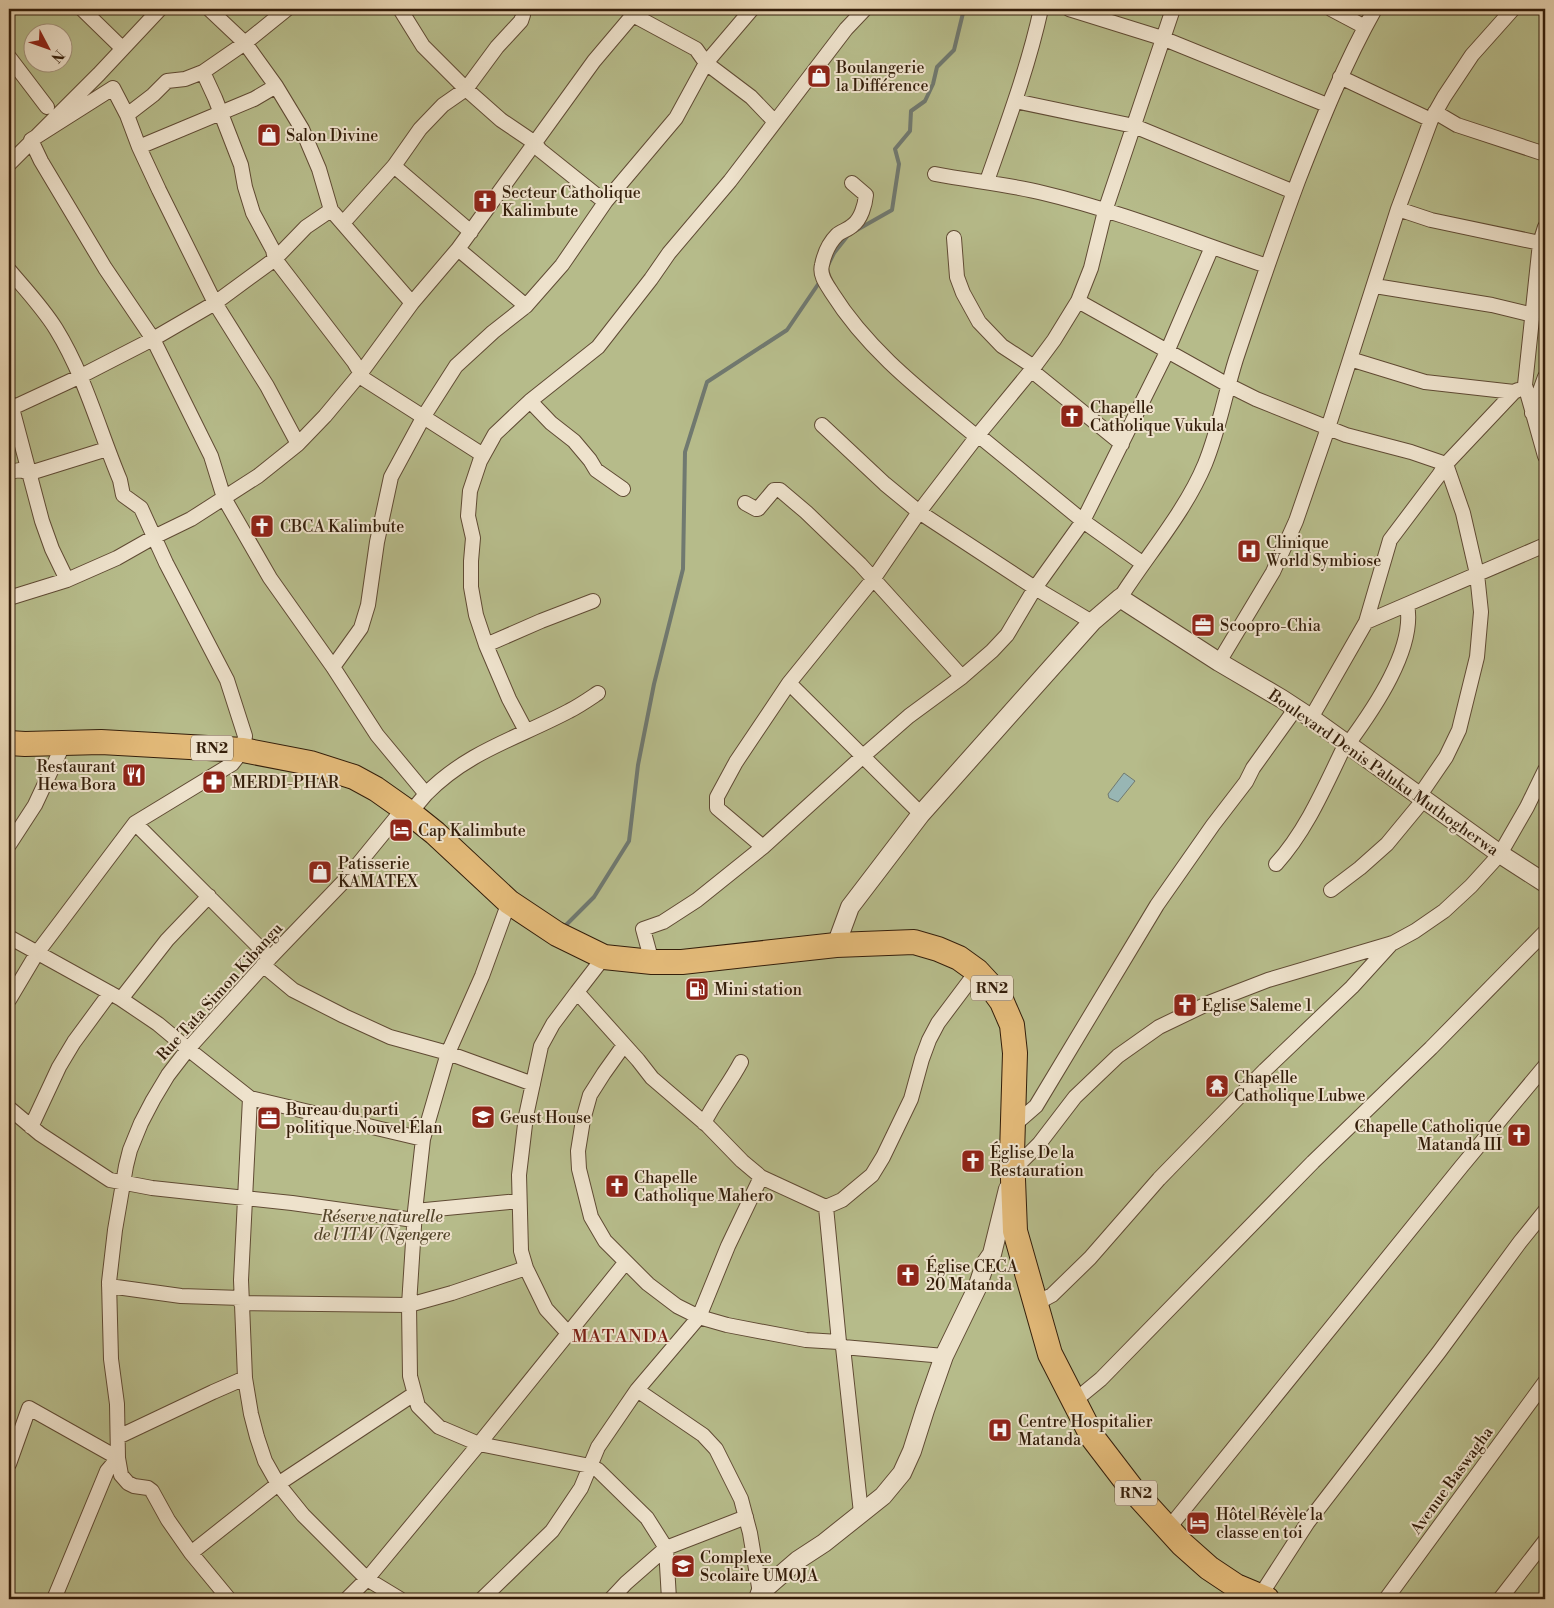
<svg xmlns="http://www.w3.org/2000/svg" width="1554" height="1608" font-family="'Libre Bodoni',serif">
<rect width="100%" height="100%" fill="#e5d2b0"/>
<filter id="stains"><feTurbulence type="fractalNoise" baseFrequency=".004" numOctaves="4"/><feColorMatrix values="0 0 0 0 .2 0 0 0 0 .09 0 0 0 0 .02 0 0 0 .5 -.17"/></filter>
<radialGradient id="worn" r=".72"><stop offset=".6" stop-color="#630" stop-opacity="0"/><stop offset="1" stop-color="#630" stop-opacity=".3"/></radialGradient>
<path fill="#b6bb8a" stroke="#756c4a" fill-rule="evenodd" d="M9,9H1545V1599H9ZM32,32H62V62H32Z"/>
<path fill="#98b6b4" stroke="#707970" d="M1124,773L1135,781L1118,802L1109,798L1108,794Z"/>
<g fill="none" stroke-linecap="round" stroke-linejoin="round">
<path stroke="#707970" stroke-width="4" d="M855,231L892,210L899,164L895,149L910,131L911,111L925,101L933,84L937,67L954,50L964,9
M828,265L834,253L849,234
M563,928L594,897L629,841L638,765L654,684L683,569L685,452L707,382L787,330L821,280"/>
<g stroke="#604b34" stroke-width="16">
<path id="minor" d="M82,9L122,48
M209,9L245,43L276,86L302,129L319,169L331,210L412,303
M400,9L423,46L466,89L501,120L535,143L540,150L605,202
M1069,9L1162,38L1327,105
M1331,9L1365,27
M633,15L696,49L706,63L751,97L775,122
M9,57L47,107
M203,72L215,98L241,165L245,187L253,213L273,250L275,259L354,362L364,379L483,455
M1340,77L1431,120
M1015,101L1134,126L1294,192
M1435,112L1457,125L1545,154
M127,115L153,95L167,81L185,79L203,72L245,43L287,9
M31,140L41,161L105,268L153,339L211,456L224,498L270,578L333,667L377,735L426,794L410,813
M31,140L113,88L127,115L139,147L159,190L215,303L267,386L298,444
M139,147L254,99L276,86
M9,164L99,74L160,9
M394,166L471,232
M935,174C971,181 1007,184 1043,193C1119,211 1193,241 1267,266
M987,181C1007,124 1028,68 1041,9
M852,183L866,195C865,205 861,219 853,225C848,230 841,231 837,235C829,243 824,255 822,265C819,275 827,285 832,293C869,352 924,393 977,437
M1398,209L1431,220L1540,243
M343,223L394,166L420,129L443,105L466,89L497,47L521,21L523,15L521,9
M1545,227L1540,243L1525,385L1545,456
M954,238L957,277L963,293L979,322L1002,346L1034,367
M458,249L526,306
M9,270C25,289 43,308 56,329C85,376 99,430 120,480L123,495L141,508L166,563L227,680L245,736L243,750L232,764L135,823L37,953L9,1000
M1375,286L1492,305L1533,315
M1078,301L1228,385L1256,399L1346,435L1411,452L1446,464L1463,513L1477,574L1481,612L1477,657L1459,730L1446,757L1420,795
M1350,359L1425,382L1514,392L1518,390
M1031,370L1122,444
M530,401L551,423L574,441L590,460L596,470L623,489
M9,402L12,408L42,521L52,549L67,580
M12,408L81,376L153,339L215,303L275,259L306,227L331,210
M1532,413L1545,377
M822,425L885,484L919,512L1035,588L1092,622
M978,435L1083,521L1142,563
M9,472L20,470L30,473L107,449
M745,503L756,509H758L774,490H780L806,512L860,564L962,677
M9,598L67,580L117,558L154,537L191,519L258,476L298,444L325,416L360,374L412,303L458,249L594,61L638,9
M1120,598C1148,554 1185,512 1205,464C1219,430 1225,394 1236,359C1256,299 1276,240 1298,181C1321,122 1344,64 1375,9
M1366,622L1545,545
M486,645L541,621L593,601
M1219,662L1273,572L1296,521L1328,428L1398,209L1431,120L1444,97L1472,55L1513,9
M333,667L361,628L368,605L377,542L391,477L424,416L456,366L493,332L526,306L562,265L606,201L676,118L706,63L752,9
M789,683L921,814
M1311,718L1366,622L1390,540L1439,475L1446,464L1514,392
M526,731L509,699L486,645L476,615L471,587V561L473,538L468,516L470,491L480,461L495,434L530,401L598,347L651,279L669,253L730,181L846,29L865,9
M1348,744C1373,710 1416,648 1407,605
M426,794C468,751 518,738 569,711C579,706 589,699 598,693
M135,823L270,958
M9,845L35,805L64,743
M763,847L717,808V797L736,762L789,683L874,578L919,512L978,435L1034,367L1054,340L1078,301L1091,268L1105,211L1173,9
M1276,864C1307,830 1326,784 1346,743
M1331,890L1360,868L1387,844L1425,798
M509,902L482,976L448,1053L423,1139L415,1211L409,1305L410,1376L418,1406L439,1427L479,1444L590,1466L598,1470L647,1518L666,1548L669,1599
M9,937L121,999L158,1024L188,1049L250,1098L241,1280L245,1378L251,1414L257,1437L265,1461L278,1484L303,1515L367,1579L400,1599
M604,957L577,992L638,1060L652,1078L708,1126L742,1161L761,1177L826,1207L842,1200L872,1175L883,1157L911,1099L922,1059L929,1040L938,1023L977,971
M652,962L643,929L663,922L697,900L763,847L862,757L909,716L962,677L992,651L1007,635L1035,588L1083,521L1167,352L1212,247
M263,965L293,990L344,1016L390,1037L448,1053L533,1084
M121,999L167,940L209,896
M624,1045L604,1073L590,1095L583,1120L578,1151L579,1169L591,1217L605,1241L648,1284L677,1306L699,1317L727,1325L806,1340L839,1342
M250,1098L423,1139
M9,1108L40,1134L110,1180L152,1188L292,1203L414,1220
M704,1123C715,1101 730,1083 741,1062
M1013,1126L1036,1106L1157,905L1213,825L1246,782L1253,768L1296,708
M31,1127L59,1067L74,1042L110,993
M1013,1170L1039,1144L1075,1097L1118,1056L1159,1027L1211,1002L1268,980L1393,943L1415,931L1444,911L1471,886L1500,854L1527,807L1545,770
M826,1207L839,1342L843,1347L861,1513
M415,1211L519,1201
M109,1286L181,1296L241,1298
M241,1303L409,1305L452,1293L526,1268
M1035,1304L1052,1295L1090,1258L1159,1179L1265,1070L1352,987L1392,943
M568,1333L546,1309L526,1268L521,1251L519,1175L526,1116L541,1046L553,1024L577,992
M843,1347L944,1356
M637,1390L703,1435L716,1449L741,1499L750,1533L760,1593
M1073,1402L1101,1379L1313,1162L1431,1048L1545,932
M118,1437L213,1392L245,1378
M9,1464L29,1408L118,1458
M1168,1529L1461,1167L1545,1066
M191,1553L278,1484L414,1394
M1260,1596L1308,1522L1439,1352L1520,1242L1545,1211
M54,1599L107,1471L118,1458
M229,1599L191,1553L168,1520L152,1491L148,1488L134,1486L128,1483L121,1475L118,1458L117,1404L111,1359L109,1282L115,1230L126,1166L130,1150L141,1123L153,1100L168,1075L188,1049L270,958L346,879L404,808
M347,1599L367,1579L479,1444L625,1263
M482,1599L552,1531L581,1488L598,1447L637,1390L699,1317L728,1246L761,1177
M611,1599L626,1583L666,1548L746,1517
M1386,1599L1545,1382
M1500,1599L1545,1541"/>
</g>
<g stroke="#604b34" stroke-width="20">
<path id="tertiary" d="M836,945L850,907L921,814L1092,622L1120,598L1219,662L1282,699L1311,718L1500,854L1545,883
M758,1599L760,1593L798,1560L824,1543L883,1496L902,1473L912,1451L925,1410L944,1356L977,1288L985,1264L992,1254L1008,1189"/>
</g>
<g stroke="#341e0a" stroke-width="26">
<path id="trunk" d="M9,743L25,744L101,742L243,750L310,763L354,777L376,789L410,813L435,833L509,902L557,934L604,957L652,962H682L836,945L914,942L938,949L959,958L977,971L989,984L1002,1002L1012,1025L1015,1053L1012,1154L1015,1231L1050,1354L1093,1438L1132,1489L1182,1544L1209,1568L1236,1586L1267,1599"/>
</g>
<use href="#minor" stroke="#eee2cc" stroke-width="14"/>
<use href="#tertiary" stroke="#eee2cc" stroke-width="18"/>
<use href="#trunk" stroke="#e2b978" stroke-width="24"/>
</g>
<defs>
<g id="shop-square" transform="scale(1.25)"><rect x="-9" y="-9" width="18" height="18" rx="4" fill="#8f2418" stroke="#eee2cc"/><path d="M-5-2.5h2.3a2.7 3.5 0 0 1 5.4 0H5L5.5 6h-11ZM-1.5-2.5h3a1.5 2.3 0 0 0-3 0Z" fill="#fff"/></g>
<g id="church-square" transform="scale(1.25)"><rect x="-9" y="-9" width="18" height="18" rx="4" fill="#8f2418" stroke="#eee2cc"/><path d="M-1.2-6h2.4v3.5h3.3v2.4h-3.3V6h-2.4V-.1h-3.3v-2.4h3.3Z" fill="#fff"/></g>
<g id="hospital-square" transform="scale(1.25)"><rect x="-9" y="-9" width="18" height="18" rx="4" fill="#8f2418" stroke="#eee2cc"/><path d="M-5-5h3v3.5h4V-5h3V5h-3V1.5h-4V5h-3Z" fill="#fff"/></g>
<g id="office-square" transform="scale(1.25)"><rect x="-9" y="-9" width="18" height="18" rx="4" fill="#8f2418" stroke="#eee2cc"/><path d="M-6-3h4V-5.5h4V-3h4V5H-6ZM-1-4.5V-3h2v-1.5ZM-6 0V1H6V0Z" fill="#fff"/></g>
<g id="restaurant-square" transform="scale(1.25)"><rect x="-9" y="-9" width="18" height="18" rx="4" fill="#8f2418" stroke="#eee2cc"/><path d="M-5-6h1v4h1v-4h1v4h1v-4h1v5L-1.5 .5V6h-2V.5L-5-1ZM5-6V6H3V1.5H1.5Q1.5-4 5-6Z" fill="#fff"/></g>
<g id="pharmacy-square" transform="scale(1.25)"><rect x="-9" y="-9" width="18" height="18" rx="4" fill="#8f2418" stroke="#eee2cc"/><path d="M-2-6h4v4h4v4h-4v4h-4v-4h-4v-4h4Z" fill="#fff"/></g>
<g id="hotel-square" transform="scale(1.25)"><rect x="-9" y="-9" width="18" height="18" rx="4" fill="#8f2418" stroke="#eee2cc"/><path d="M-6-4.5h1.5V1H6V5H4.5V3h-9V5H-6ZM-4 0a1.8 1.8 0 1 1 3.6 0ZM.5 0V-2.5h3Q6-2.5 6 0Z" fill="#fff"/></g>
<g id="fuel-square" transform="scale(1.25)"><rect x="-9" y="-9" width="18" height="18" rx="4" fill="#8f2418" stroke="#eee2cc"/><path d="M-5.5-6h7V0h2V4h1.3V-2.5L3-4.5l.8-.8L6-3V5H2.5V1h-1V6h-7ZM-4.2-4.7v3.2H.2V-4.7Z" fill="#fff"/></g>
<g id="temple-square" transform="scale(1.25)"><rect x="-9" y="-9" width="18" height="18" rx="4" fill="#8f2418" stroke="#eee2cc"/><path d="M0-6L5-2H3V0L6.5 2.5H4V6H1.5V3h-3V6H-4V2.5H-6.5L-3 0V-2H-5Z" fill="#fff"/></g>
<g id="school-square" transform="scale(1.25)"><rect x="-9" y="-9" width="18" height="18" rx="4" fill="#8f2418" stroke="#eee2cc"/><path d="M0-5L7-2L0 1L-7-2ZM-4 1L0 2.5L4 1V4Q0 6-4 4Z" fill="#fff"/></g>
</defs>
<g fill-rule="evenodd">
<use href="#shop-square" x="819" y="76"/>
<use href="#shop-square" x="269" y="135"/>
<use href="#church-square" x="485" y="201"/>
<use href="#church-square" x="1072" y="416"/>
<use href="#church-square" x="262" y="526"/>
<use href="#hospital-square" x="1249" y="551"/>
<use href="#office-square" x="1203" y="625"/>
<use href="#restaurant-square" x="134" y="775"/>
<use href="#pharmacy-square" x="214" y="782"/>
<use href="#hotel-square" x="401" y="830"/>
<use href="#shop-square" x="320" y="872"/>
<use href="#fuel-square" x="697" y="989"/>
<use href="#church-square" x="1185" y="1005"/>
<use href="#temple-square" x="1217" y="1086"/>
<use href="#school-square" x="483" y="1117"/>
<use href="#office-square" x="269" y="1118"/>
<use href="#church-square" x="1519" y="1135"/>
<use href="#church-square" x="973" y="1161"/>
<use href="#church-square" x="617" y="1186"/>
<use href="#church-square" x="908" y="1275"/>
<use href="#hospital-square" x="1000" y="1430"/>
<use href="#hotel-square" x="1198" y="1523"/>
<use href="#school-square" x="683" y="1566"/>
</g>
<g text-anchor="middle" stroke-width="4" stroke-linejoin="round" paint-order="stroke">
<g fill="#eee2cc" stroke="#6c5944" stroke-width="1">
<rect x="191" y="735.5" width="42" height="25" rx="4"/>
<rect x="971" y="975.5" width="42" height="25" rx="4"/>
<rect x="1115" y="1480.5" width="42" height="25" rx="4"/>
</g>
<g font-size="15" font-weight="bold" fill="#341e0a">
<text x="212" y="753">RN2</text>
<text x="992" y="993">RN2</text>
<text x="1136" y="1498">RN2</text>
</g>
<g font-size="16" fill="#341e0a" stroke="#eee2cc" text-anchor="start">
<text x="836" y="73">Boulangerie<tspan x="836" dy="18">la Différence</tspan></text>
<text x="286" y="141">Salon Divine</text>
<text x="502" y="198">Secteur Catholique<tspan x="502" dy="18">Kalimbute</tspan></text>
<text x="1090" y="413">Chapelle<tspan x="1090" dy="18">Catholique Vukula</tspan></text>
<text x="280" y="532">CBCA Kalimbute</text>
<text x="1266" y="548">Clinique<tspan x="1266" dy="18">World Symbiose</tspan></text>
<text x="1220" y="631">Scoopro-Chia</text>
<text x="116" y="772" text-anchor="end">Restaurant<tspan x="116" dy="18">Hewa Bora</tspan></text>
<text x="232" y="788">MERDI-PHAR</text>
<text x="418" y="836">Cap Kalimbute</text>
<text x="338" y="869">Patisserie<tspan x="338" dy="18">KAMATEX</tspan></text>
<text x="714" y="995">Mini station</text>
<text x="1202" y="1011">Eglise Saleme 1</text>
<text x="1234" y="1083">Chapelle<tspan x="1234" dy="18">Catholique Lubwe</tspan></text>
<text x="286" y="1115">Bureau du parti<tspan x="286" dy="18">politique Nouvel Élan</tspan></text>
<text x="500" y="1123">Geust House</text>
<text x="1502" y="1132" text-anchor="end">Chapelle Catholique<tspan x="1502" dy="18">Matanda III</tspan></text>
<text x="990" y="1158">Église De la<tspan x="990" dy="18">Restauration</tspan></text>
<text x="634" y="1183">Chapelle<tspan x="634" dy="18">Catholique Mahero</tspan></text>
<text x="926" y="1272">Église CECA<tspan x="926" dy="18">20 Matanda</tspan></text>
<text x="1018" y="1427">Centre Hospitalier<tspan x="1018" dy="18">Matanda</tspan></text>
<text x="1216" y="1520">Hôtel Révèle la<tspan x="1216" dy="18">classe en toi</tspan></text>
<text x="700" y="1563">Complexe<tspan x="700" dy="18">Scolaire UMOJA</tspan></text>
</g>
<g font-size="16" fill="#341e0a" stroke="#eee2cc">
<text transform="translate(1384 772) rotate(35)" y="6">Boulevard Denis Paluku Muthogherwa</text>
<text transform="translate(219 991) rotate(-48)" y="6">Rue Tata Simon Kibangu</text>
<text transform="translate(1451 1480) rotate(-54)" y="6">Avenue Baswagha</text>
</g>
<g font-size="16" font-style="italic" fill="#54452a" stroke="#eee2cc">
<text x="382" y="1222">Réserve naturelle<tspan x="382" dy="18">de l'ITAV (Ngengere</tspan></text>
</g>
<g font-size="18" letter-spacing="1" fill="#7a1f14" stroke="#eee2cc">
<text x="621" y="1342">MATANDA</text>
</g>
</g>
<rect width="1554" height="1608" fill="none" stroke="#e5d2b0" stroke-width="30"/>
<rect x="10" y="10" width="1534" height="1588" fill="none" stroke="#341e0a" stroke-width="2.5"/>
<rect x="15" y="15" width="1524" height="1578" fill="none" stroke="#341e0a"/>
<g transform="translate(48 48) rotate(131)"><circle r="24" fill="#eee2cc" stroke="#a4947e"/>
<path d="M0-4L9 19L0 12L-9 19Z" fill="#8f2418"/>
<text y="-8" font-size="14" font-weight="bold" text-anchor="middle" fill="#341e0a">N</text>
</g>
<rect width="100%" height="100%" filter="url(#stains)"/>
<rect width="100%" height="100%" fill="url(#worn)"/>
</svg>
